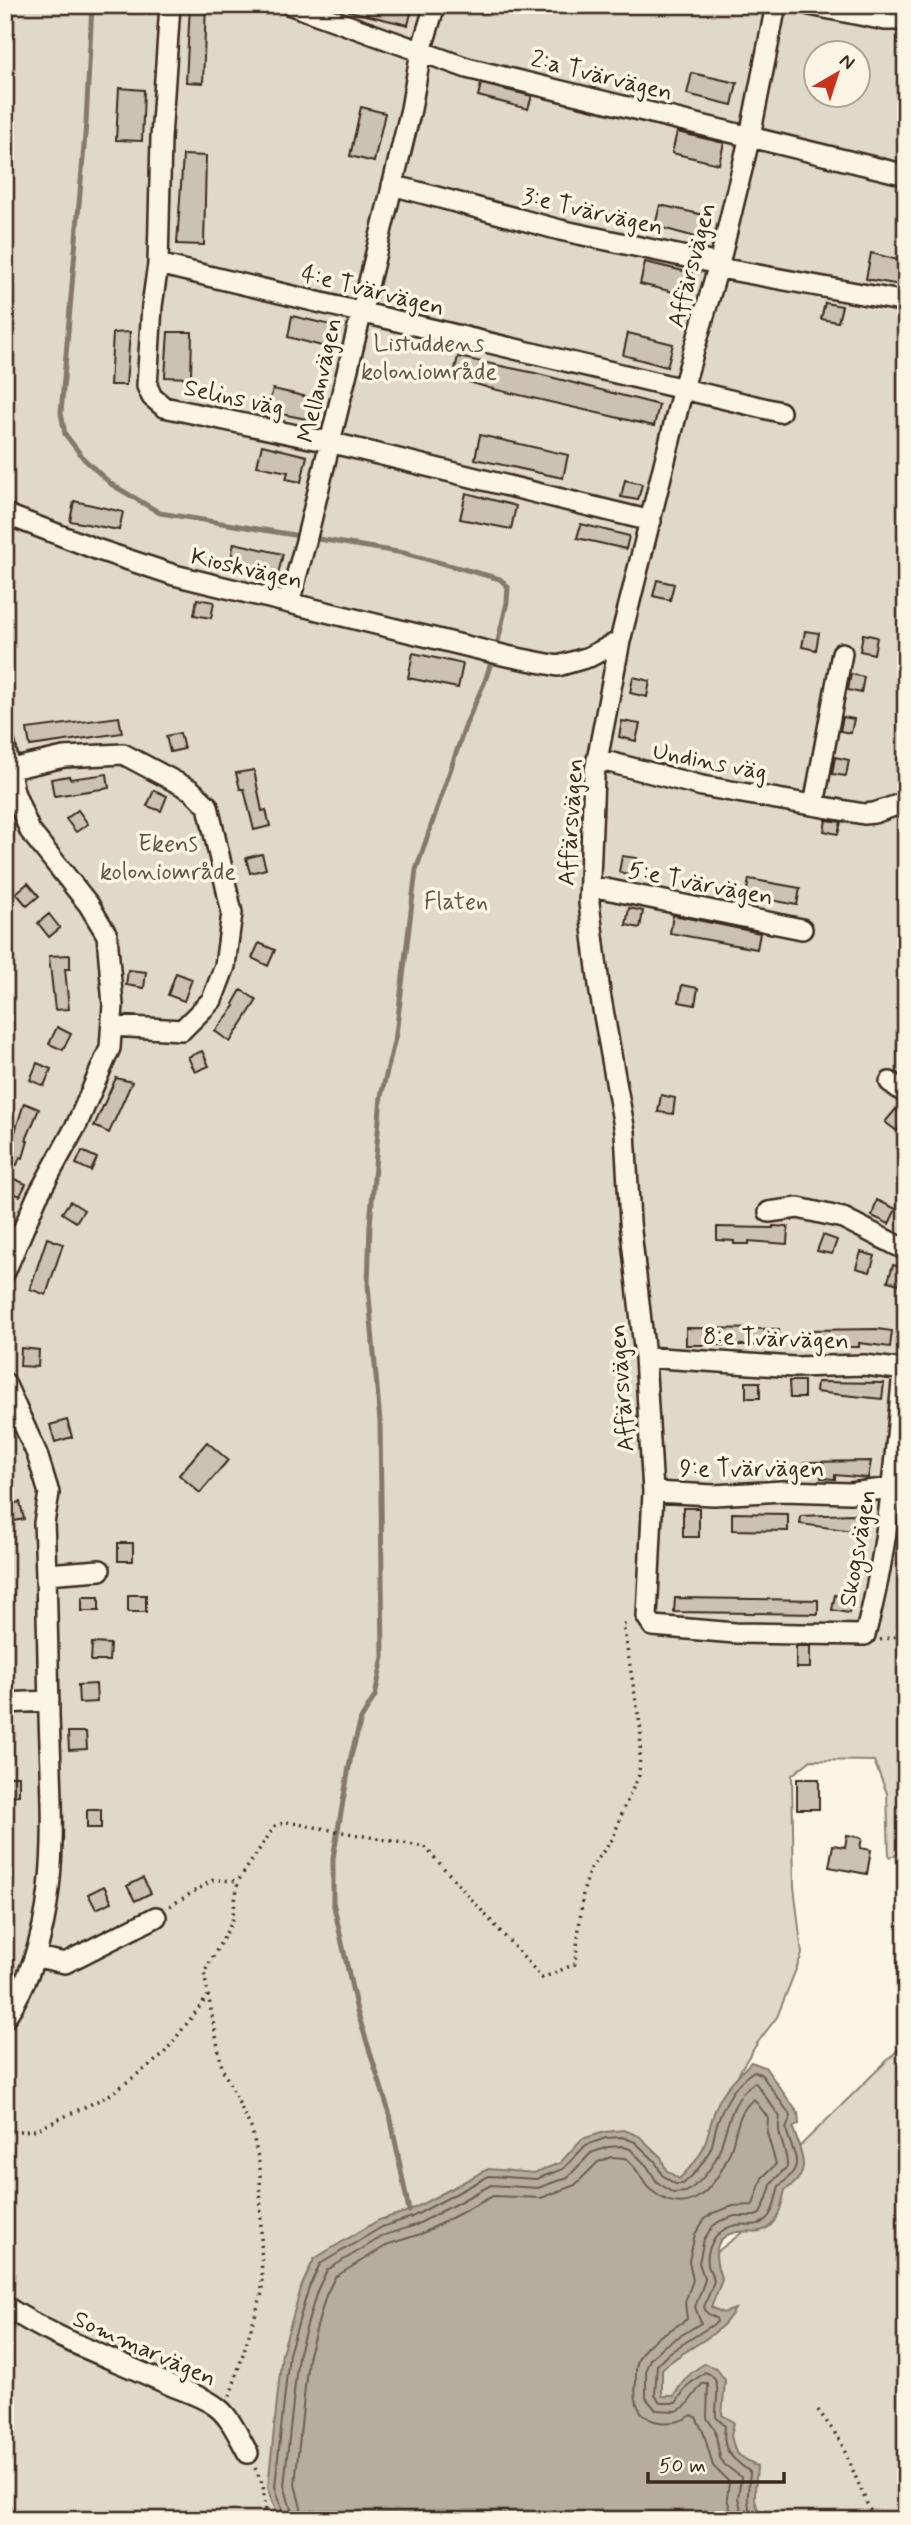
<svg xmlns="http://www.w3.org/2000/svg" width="911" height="2525" font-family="Mynerve,sans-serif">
<rect width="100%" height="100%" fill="#fcf5e5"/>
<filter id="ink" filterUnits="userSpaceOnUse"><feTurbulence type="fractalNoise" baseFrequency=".0143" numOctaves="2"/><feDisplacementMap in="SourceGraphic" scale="14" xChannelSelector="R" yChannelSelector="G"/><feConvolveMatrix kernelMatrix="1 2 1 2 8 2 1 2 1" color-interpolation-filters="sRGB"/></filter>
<g filter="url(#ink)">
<path fill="#e0d8c8" stroke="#8e8173" stroke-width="2" fill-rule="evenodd" d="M5,5H906V1852L889,1857L887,1793L874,1761L811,1760L792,1775L794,1886L802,1954L777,2017L758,2042L741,2069L676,2222L714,2254L769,2212L800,2146L906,2042V2520H5ZM816,52H858V94H816Z"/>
<path fill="#b7ad9e" stroke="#85796b" stroke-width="2" d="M751,2062L765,2067L798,2113L799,2124L793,2128C801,2154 814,2173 785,2190C782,2202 780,2217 770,2226C760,2235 750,2230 738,2232C710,2236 714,2261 722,2280L711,2307L723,2313L735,2309C717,2340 687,2346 662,2369V2396H674C682,2382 690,2372 704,2364L716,2368L725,2380L722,2415L734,2422L731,2436L736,2453L757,2467C756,2488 749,2505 767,2520H279L268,2487L282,2353L302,2285L314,2259L379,2220L409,2211L488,2169L534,2173L560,2163L582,2139L605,2132L624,2130L639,2136L661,2157L666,2170L679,2179C690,2168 701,2157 705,2143C710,2129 712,2114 719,2101C726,2086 740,2074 751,2062Z"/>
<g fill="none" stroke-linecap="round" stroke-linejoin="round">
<path stroke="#6d5e51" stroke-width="2" d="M285,2520L275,2486L289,2354L309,2287L320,2264L382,2227L412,2217L489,2176L536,2179L563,2169L586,2145L606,2138L622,2137L635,2142L655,2161L662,2175L675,2184H683C694,2175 703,2164 710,2150C714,2142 714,2133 717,2124C724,2104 736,2082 754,2071L761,2074L791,2116L786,2129C794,2159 807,2164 779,2186C775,2198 775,2213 764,2221C756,2228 747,2223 737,2225C719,2227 705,2246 708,2265C709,2270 713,2276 714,2281L704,2307L707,2313L716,2318L717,2322L669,2353L657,2365L655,2395L660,2403H676L687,2386L705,2372C724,2378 715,2401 716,2417L725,2426C721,2452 732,2458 750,2472C749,2489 743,2505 756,2520
M294,2520L284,2485L298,2356L317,2291L327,2270L385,2235L416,2225L491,2185L538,2188L568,2177L591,2153L608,2147L621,2146L630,2149L647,2166L657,2182L673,2193L686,2192C701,2183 714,2166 720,2149C728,2125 732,2097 755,2082L780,2117C775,2136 788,2149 787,2167L772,2182L766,2201L760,2214L755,2216H735L720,2221L713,2226L704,2239L699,2263L705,2280L695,2307L701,2323L664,2346L650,2359L646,2369V2398L656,2410L677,2411L686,2406L702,2384H708L707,2418L715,2430L720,2458L725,2465L741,2477L738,2498L744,2520
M304,2520L295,2484L308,2358L326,2295L335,2277L389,2244L421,2234L493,2196L541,2198L575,2185L598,2162L611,2157L625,2158C630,2163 636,2168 639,2174C644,2181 645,2186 652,2191C688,2220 713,2190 728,2157C737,2137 735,2113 754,2099L768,2118L767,2133L776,2164L762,2178L753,2205L733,2206L713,2213L705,2219L695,2234L689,2261L693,2280L685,2302L687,2319C671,2331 650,2338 640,2356C635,2364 636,2373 636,2382C635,2389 635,2397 637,2404C645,2427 675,2426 692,2415L696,2417L704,2434L713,2466L729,2482L727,2498L733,2520"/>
<path stroke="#85796b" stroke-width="5" d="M92,5L86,123L61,413L65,434L84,459L111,484L160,513L404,553L500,579L508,587L507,602L498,641L485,681L466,724L416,870L396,1034L381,1096L370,1225L368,1285L380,1422L383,1657L375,1696L361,1719L351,1756L333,1858V1902L357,2011L390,2115L409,2211"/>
</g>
<path fill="#ccc2b3" stroke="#3b2a1e" stroke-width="2" d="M190,5H206L203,83L186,82Z
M350,5H413L408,25L349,11Z
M692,73L737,83L732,105L687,94Z
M481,84L532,96L528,109L478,96Z
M119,88L144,90L142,141L116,140Z
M361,107L385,113L374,162L350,156Z
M677,132L724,143L719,164L672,153Z
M183,155L206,156L204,245L177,244Z
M660,205L708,216L703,239L655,226Z
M871,253L906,262V286L866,279Z
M645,262L692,273L686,295L640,284Z
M825,303L842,306L838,322L821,319Z
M292,316L335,326L329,348L288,337Z
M130,332L126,385H110L113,333Z
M168,332H192L191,378L165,377Z
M628,333L673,344L667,367L623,355Z
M458,357L535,373L659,405L654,426L489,388L453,377Z
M273,389L321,400L316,421L267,411Z
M480,435L568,455L563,478L475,459Z
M262,445L307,456L301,482L286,479L288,472L257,466Z
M625,480L642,484L638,500L621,497Z
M466,493L516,506L511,529L460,519Z
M74,501L123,512L119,530L70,521Z
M581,524L629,536L626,549L577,538Z
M234,543L283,554L277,578L229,569Z
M657,580L674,584L670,600L653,596Z
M197,599L214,602L211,618L194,615Z
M805,631L819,633L816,650L802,647Z
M863,634L877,637L874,654L860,651Z
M413,653L463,664L458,688L408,678Z
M851,674L864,677L861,693L848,690Z
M633,677L650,681L647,697L630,693Z
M119,717L122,733L30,746L27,729Z
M843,717L854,719L851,733L840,731Z
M622,721L640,724L636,741L619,737Z
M180,733L184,749L170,752L166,736Z
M835,757L849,760L846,776L832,774Z
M254,770L262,811L266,810L270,826L254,830L244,789H240L236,773Z
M107,774L109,788L54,796L51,779L69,776L70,779Z
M154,790L167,796L161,811L147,806Z
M78,810L88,824L76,832L66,819Z
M826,820L841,822L838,834L824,831Z
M262,854L266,869L250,873L246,858Z
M622,856L637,858L633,875L619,872Z
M749,879L800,888L797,905L746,895Z
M28,883L39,896L27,906L16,893Z
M629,908L643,911L640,928L626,925Z
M49,914L60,928L49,937L38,923Z
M673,915L760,933L757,949L670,933Z
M259,943L275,950L268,966L252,958Z
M70,955V969H65L69,1009L55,1010L49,956Z
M128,970L146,972L144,988L126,985Z
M176,973L192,979L184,1001L168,995Z
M682,985L698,988L695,1005L679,1002Z
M241,990L257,1000L230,1042L215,1031L235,1006L233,1004Z
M57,1027L71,1034L63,1050L49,1044Z
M202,1051L209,1066L195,1072L188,1057Z
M37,1063L51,1069L44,1086L30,1080Z
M116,1078L132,1082L109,1133L94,1126Z
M661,1095L675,1098L673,1114L658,1112Z
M24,1103L39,1109L26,1140L28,1141L23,1158L20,1157L17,1165L6,1161Z
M896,1109L906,1117L897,1131L885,1122Z
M82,1151L97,1158L91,1171L76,1164Z
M5,1175L26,1184L20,1196L5,1189Z
M877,1200L896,1209L889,1224L872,1216Z
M70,1201L84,1210L76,1222L62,1213Z
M773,1226L788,1227L787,1244L749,1241V1244H734V1241L717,1240V1227L773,1228Z
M823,1235L837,1240L832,1254L817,1251Z
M47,1238L63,1244L46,1295L30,1289Z
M861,1252L875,1256L870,1272L856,1268Z
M893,1265L906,1269L902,1285L888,1281Z
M686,1328L779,1329V1345H686Z
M877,1329L892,1331L890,1347L859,1343V1347H808V1330Z
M21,1348L39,1350L38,1367L20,1366Z
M789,1381H804V1398H790Z
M746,1382H760V1398H746Z
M817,1382L884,1383L882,1399L816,1392Z
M67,1420L72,1437L55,1442L50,1425Z
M207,1442L228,1460L200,1493L179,1475Z
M871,1461L868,1478L835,1475V1479L821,1478V1473L804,1470L805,1462Z
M20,1502L24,1519L5,1523V1505Z
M683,1508H699V1537H683Z
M732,1513L788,1514V1531L732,1530Z
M852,1514L864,1516L861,1532L800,1524L801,1516Z
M118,1543H133V1561H118Z
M128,1595H146V1612H128Z
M835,1595L852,1599L849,1613L832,1610Z
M82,1597H99V1611H82Z
M675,1598L818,1600V1614L674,1612Z
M92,1643L110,1644L109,1661H91Z
M796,1646H810V1668H796Z
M96,1684L97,1702L79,1703L78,1685Z
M68,1732H86L87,1749L69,1750Z
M5,1776H19V1795L5,1796Z
M797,1779H819V1809H797Z
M87,1810H101V1828H87Z
M847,1835L862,1838L860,1848L871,1850L867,1874L829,1867L833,1845L845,1847Z
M143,1878L151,1893L135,1901L127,1886Z
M104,1886L112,1902L96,1909L88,1894Z"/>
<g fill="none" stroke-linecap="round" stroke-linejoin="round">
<g stroke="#3b2a1e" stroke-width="24">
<path id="minor" d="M170,5L161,138L158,264L152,306L147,386L152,397L164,407L329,442L651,521
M291,5L467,68L906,175
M776,5L750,136L719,264L683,388L620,641L594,776L589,903L600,993L625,1132L630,1222L645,1357L653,1492L647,1617L653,1626L735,1633L865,1635C888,1552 894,1467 902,1382L906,1373
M810,5L885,20H906
M392,185L560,230L719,264L725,269L906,302
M158,264L780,412
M5,514L96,549L174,575L507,656L558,666L589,657L620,641
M289,603L306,541L411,109L421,51L435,5
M5,745L14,792L30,831L89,905L107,935L113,1005L110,1048L77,1124L37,1197L5,1272
M597,759L702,786L864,814L874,813L906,802
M11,769L64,757L123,754L191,790L208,806L232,913L225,966L212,1000L182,1030L112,1026
M814,805L842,653
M591,886L802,929
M890,1082L906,1094
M769,1212L798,1208L843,1218L906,1250
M645,1357L794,1367L864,1365L906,1370
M5,1383L37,1454L49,1493L44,1523C47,1587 48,1652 49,1716C52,1817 65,1929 5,2018
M653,1492L714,1495L783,1491L850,1493L892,1488
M46,1574L100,1570
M5,1703L49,1701
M37,1957L65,1963L156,1917
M5,2306C56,2340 115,2359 170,2385C184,2391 201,2396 214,2405C230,2415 239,2438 248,2453"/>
</g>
<path stroke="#3b2a1e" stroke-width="3.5" stroke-dasharray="2 5" stroke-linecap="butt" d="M880,1640L906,1634
M170,1906L213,1880L238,1881
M5,2132L36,2130L108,2096L162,2056L208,1996
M230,2396L262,2293L260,2167L252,2130L222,2068L204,1973L232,1922L238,1881L275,1826L287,1822L425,1847L542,1978L575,1964L583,1893L589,1871L613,1838L624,1808L639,1775L641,1731L623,1625L629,1623
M818,2410L840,2440L874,2520
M255,2468L263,2485L267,2520"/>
<use href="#minor" stroke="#fcf5e5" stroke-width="19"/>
</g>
</g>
<g text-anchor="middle" stroke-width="7" stroke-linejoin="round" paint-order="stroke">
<g font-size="24" fill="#3b2a1e" stroke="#fcf5e5">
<text transform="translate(602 75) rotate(14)" y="8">2:a Tvärvägen</text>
<text transform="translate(593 211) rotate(13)" y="8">3:e Tvärvägen</text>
<text transform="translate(691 265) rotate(-75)" y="8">Affärsvägen</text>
<text transform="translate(373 290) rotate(14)" y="8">4:e Tvärvägen</text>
<text transform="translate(319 380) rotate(-77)" y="8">Mellanvägen</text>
<text transform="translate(234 397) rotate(12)" y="8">Selins väg</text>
<text transform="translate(247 568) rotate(13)" y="8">Kioskvägen</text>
<text transform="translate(710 761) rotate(11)" y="8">Undins väg</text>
<text transform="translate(570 822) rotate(-86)" y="8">Affärsvägen</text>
<text transform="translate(701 883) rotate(11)" y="8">5:e Tvärvägen</text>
<text transform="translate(776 1338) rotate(2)" y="8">8:e Tvärvägen</text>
<text transform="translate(621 1388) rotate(-94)" y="8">Affärsvägen</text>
<text x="752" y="1476">9:e Tvärvägen</text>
<text transform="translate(857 1548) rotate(-80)" y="8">Skogsvägen</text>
<text transform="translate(145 2348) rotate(24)" y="8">Sommarvägen</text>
</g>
<g font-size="24" fill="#645648" stroke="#fcf5e5">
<text x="429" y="351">Listuddens<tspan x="429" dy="28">koloniområde</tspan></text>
<text x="168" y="851">Ekens<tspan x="168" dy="28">koloniområde</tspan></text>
<text x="456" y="909">Flaten</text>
</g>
</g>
<rect width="911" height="2525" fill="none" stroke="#fcf5e5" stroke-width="28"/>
<rect x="14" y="14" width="883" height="2497" fill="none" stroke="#3b2a1e" stroke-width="2.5" filter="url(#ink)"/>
<g transform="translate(837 74) rotate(39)"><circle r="33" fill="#fcf5e5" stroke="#afa495" stroke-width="2"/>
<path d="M0-5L12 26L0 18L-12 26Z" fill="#c8321e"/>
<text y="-10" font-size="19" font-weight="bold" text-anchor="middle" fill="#3b2a1e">N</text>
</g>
<path d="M648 2472v10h136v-10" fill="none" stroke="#3b2a1e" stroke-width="3.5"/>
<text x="659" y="2472" font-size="21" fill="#3b2a1e" stroke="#fcf5e5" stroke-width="5" paint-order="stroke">50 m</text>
</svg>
